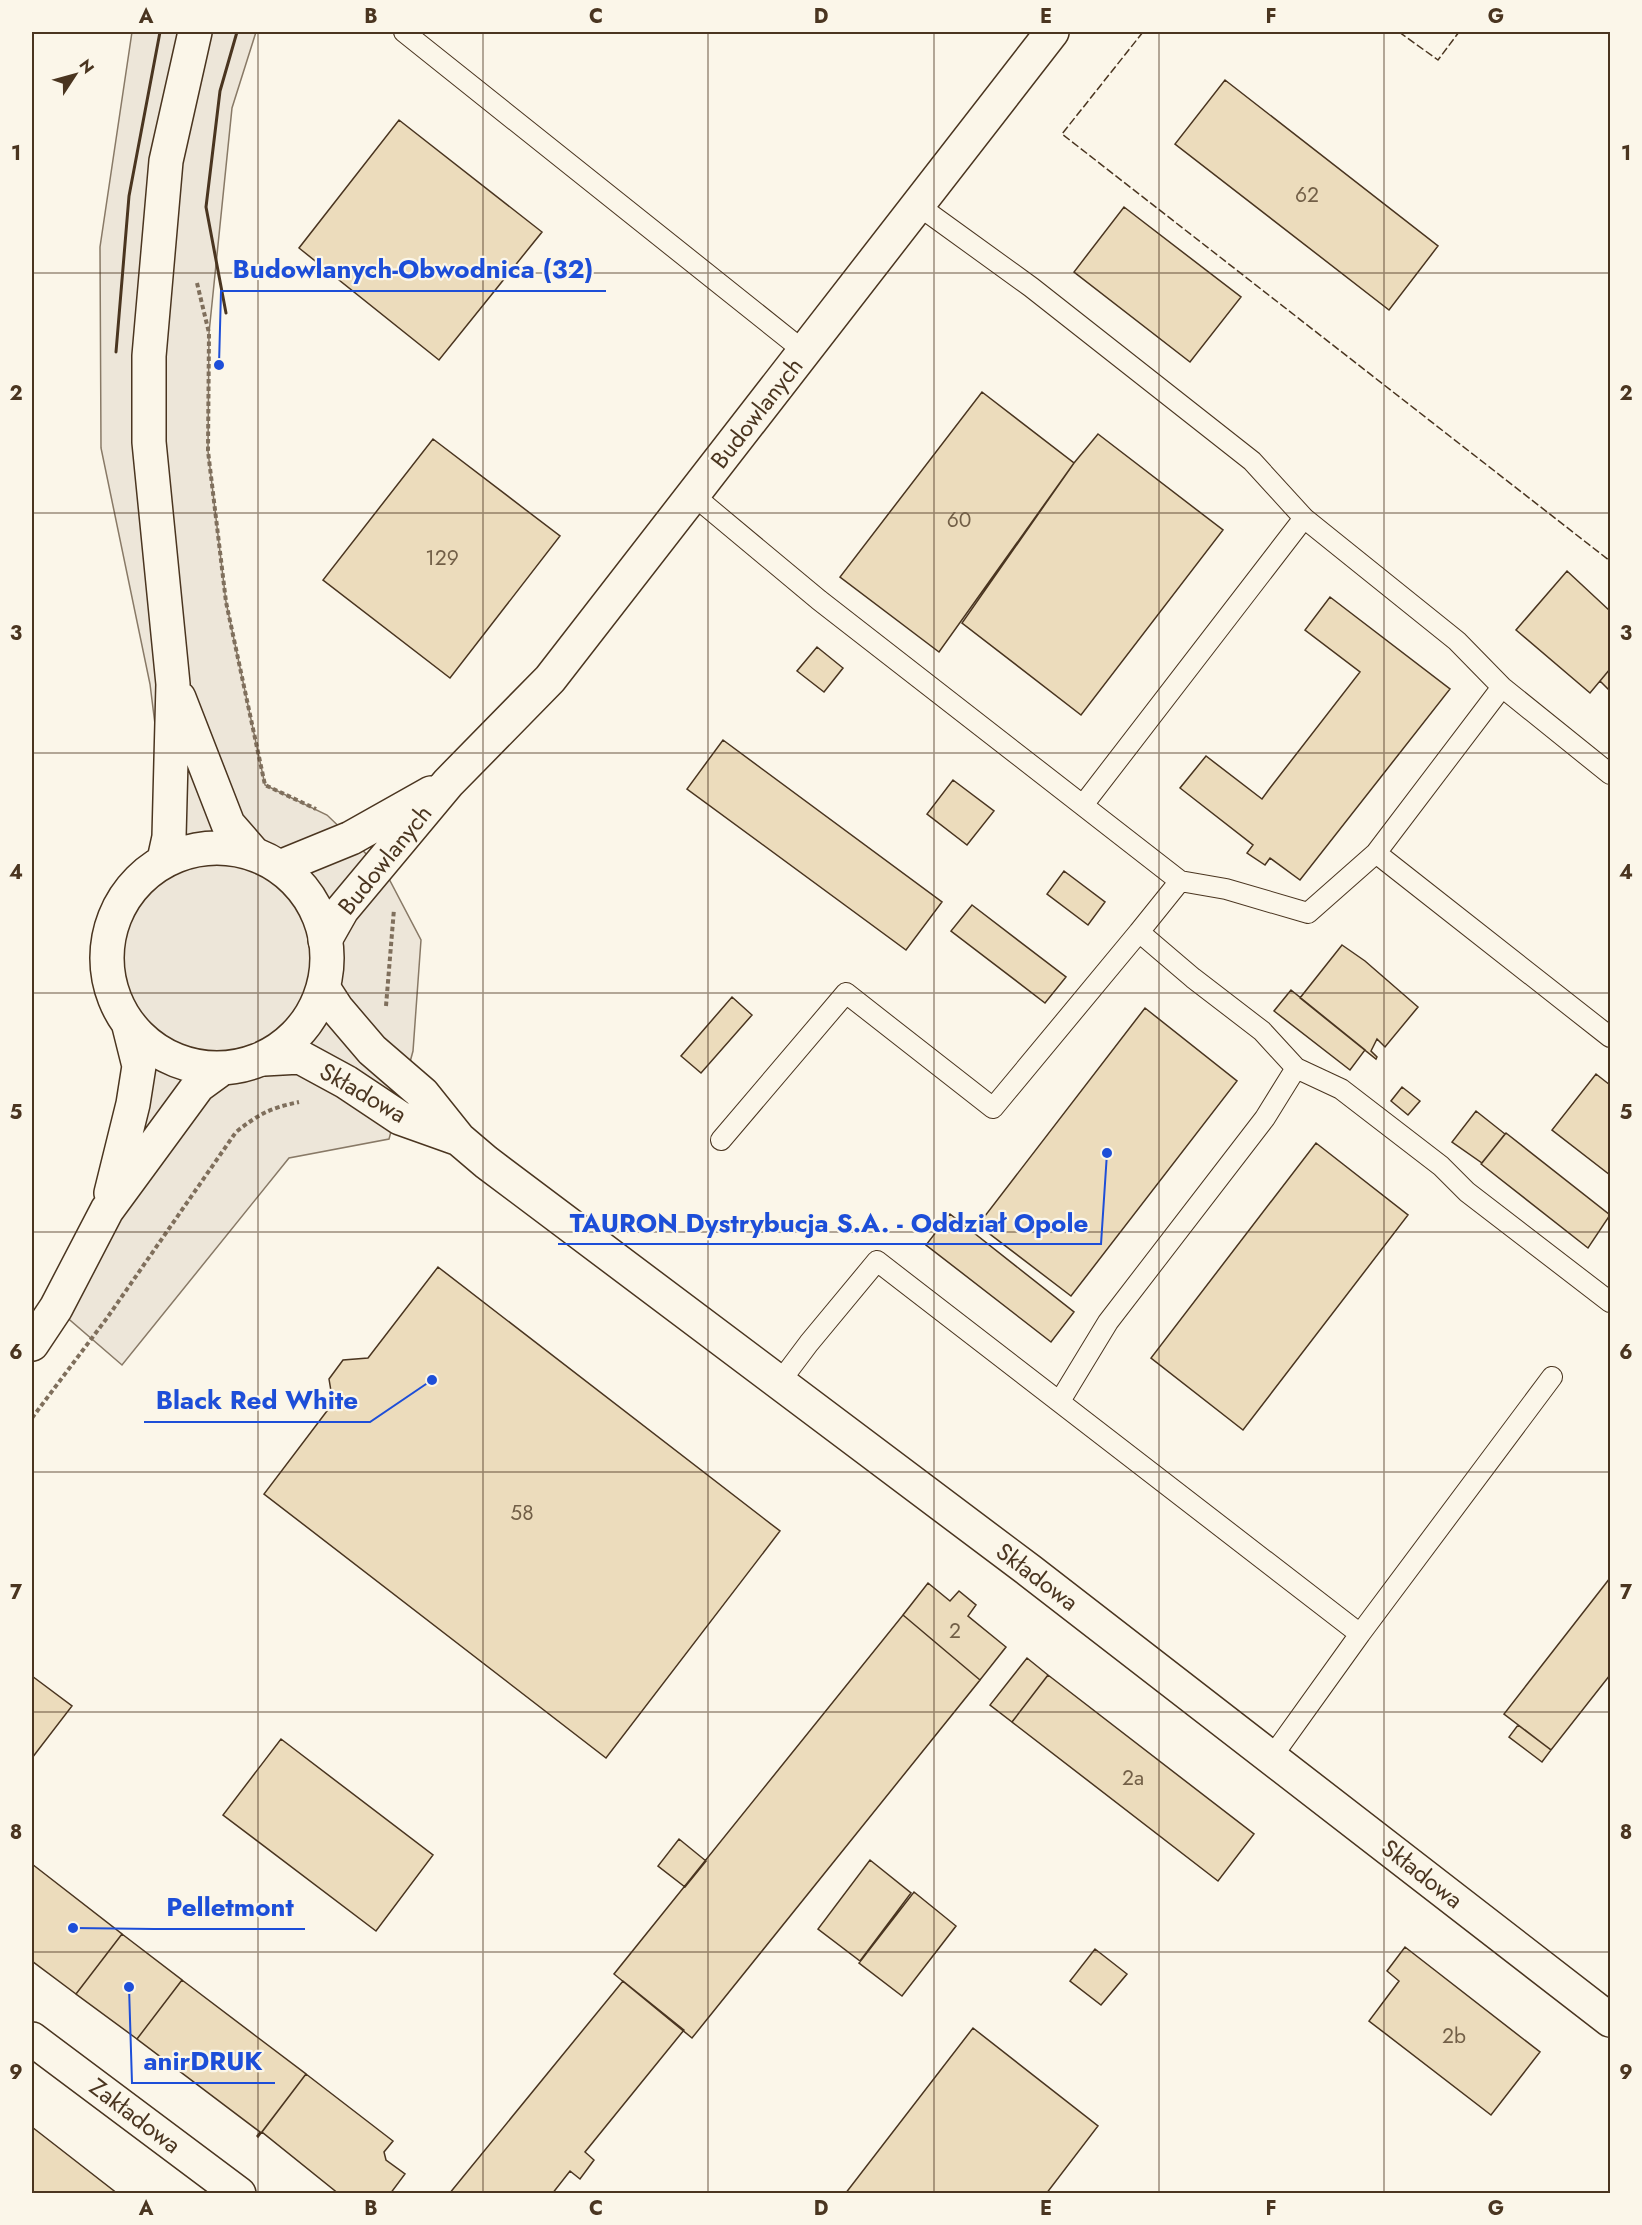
<svg xmlns="http://www.w3.org/2000/svg" width="1642" height="2225" font-family="Jost,sans-serif">
<rect width="100%" height="100%" fill="#fbf6e9"/>
<path fill="#ede6d9" stroke="#887966" stroke-width="1.5" d="M132,32H256L232,108L209,333L208,451L226,602L265,785L327,815L351,838L388,877L421,940L413,1051L389,1139L289,1158L122,1365L56,1308L107,1210L129,1026L113,998L106,967L108,935L119,905L138,879L164,860L169,837L150,684L101,448L100,247Z"/>
<path fill="#ecdcbc" stroke="#4a3520" stroke-width="1.5" d="M1225,80L1438,246L1389,310L1175,144Z
M399,120L542,232L439,360L299,248Z
M1124,207L1241,297L1190,362L1074,272Z
M982,392L1074,463L939,652L840,577Z
M1098,434L1223,530L1081,715L962,623L1074,463Z
M433,439L560,536L450,678L323,580Z
M1567,571L1610,611V669L1590,693L1516,630Z
M1330,597L1450,689L1300,880L1270,858L1265,865L1247,853L1253,845L1180,788L1206,756L1262,799L1270,788L1360,672L1305,630Z
M817,647L843,668L824,692L797,671Z
M1610,669V691L1600,681Z
M723,740L942,902L906,950L687,789Z
M953,780L994,811L967,845L927,814Z
M1064,871L1105,902L1088,925L1047,894Z
M972,905L1066,977L1045,1003L951,931Z
M1342,945L1365,961L1418,1007L1385,1047L1377,1039L1371,1051L1377,1057L1376,1059L1300,998Z
M1291,990L1365,1050L1350,1070L1274,1011Z
M732,997L752,1015L701,1073L681,1056Z
M1145,1008L1237,1081L1071,1296L978,1225Z
M1596,1074L1610,1085V1175L1552,1130Z
M1402,1087L1420,1101L1408,1115L1391,1101Z
M1476,1111L1505,1134L1482,1163L1452,1142Z
M1506,1133L1610,1215L1588,1248L1481,1164Z
M1316,1143L1408,1215L1243,1430L1151,1358Z
M950,1214L1074,1312L1051,1342L926,1245Z
M438,1267L780,1531L606,1758L264,1494L333,1403L329,1379L343,1360L368,1358Z
M1610,1578V1675L1551,1750L1504,1714Z
M928,1583L950,1601L959,1591L976,1605L968,1616L1006,1647L980,1680L903,1615Z
M903,1615L980,1680L692,2038L614,1974Z
M1027,1658L1048,1675L1012,1722L990,1705Z
M1048,1675L1254,1834L1218,1881L1012,1722Z
M32,1676L72,1706L32,1758Z
M1518,1725L1551,1750L1542,1762L1509,1737Z
M281,1739L433,1855L376,1931L223,1815Z
M679,1839L706,1861L685,1887L658,1866Z
M870,1860L911,1893L860,1961L818,1929Z
M32,1864L122,1934L76,1994L32,1961Z
M914,1892L956,1926L902,1996L859,1963Z
M122,1934L182,1980L137,2039L76,1994Z
M1405,1947L1540,2052L1491,2115L1369,2021L1399,1981L1387,1971Z
M1095,1949L1127,1974L1101,2005L1070,1981Z
M182,1980L306,2074L258,2137L257,2136L260,2132L137,2039Z
M623,1981L684,2030L585,2152L594,2160L580,2179L570,2171L552,2194H449Z
M973,2028L1098,2126L1046,2194H845Z
M306,2074L393,2141L384,2152L386,2160L405,2174L390,2194H339L262,2132Z
M32,2127L118,2194H32Z"/>
<g fill="none" stroke-linecap="round" stroke-linejoin="round">
<g stroke="#4a3520" stroke-width="22">
<path id="lane" d="M404,32L805,352
M919,206L1031,287L1252,461L1304,518
M693,495L819,600L1180,881L1226,889L1308,913L1376,853L1502,687
M1083,805L1304,518L1457,641L1502,687L1610,774
M1376,853L1610,1037
M1296,1068L1341,1089L1441,1166L1467,1192L1610,1302
M721,1140L846,993L993,1108L1139,932
M779,1383L809,1343L877,1261L1360,1634L1552,1377
M1060,1401L1108,1322L1265,1118L1296,1068L1262,1031L1193,978L1139,932L1180,881
M1271,1758L1360,1634"/>
</g>
<g stroke="#4a3520" stroke-width="36">
<path id="street" d="M280,867L351,838L431,793
M325,940L342,910L448,783L550,679L1052,32
M324,989L337,1009L372,1050L423,1094L459,1139L486,1162L1030,1571L1610,2020
M264,1059L300,1057L346,1082L400,1118L459,1139
M32,2039L239,2194"/>
</g>
<g stroke="#4a3520" stroke-width="36">
<path id="secondary" d="M179,698L228,824L254,854
M107 958a110 110 0 1 1 220 0a110 110 0 1 1-220 0Z
M164,860L169,837L173,684L149,442V356L166,161L195,32
M111,1193L133,1104L139,1066L129,1026
M32,1344L56,1308L107,1210L198,1086L220,1070"/>
</g>
<path stroke="#7f6f5c" stroke-width="4" stroke-dasharray="4.5 3" stroke-linecap="butt" d="M197,283L209,333L208,451L226,602L265,785L316,809
M386,1006L394,909
M32,1418L107,1318L236,1132C259,1114 270,1108 299,1102"/>
<use href="#lane" stroke="#fbf6e9" stroke-width="20"/>
<use href="#street" stroke="#fbf6e9" stroke-width="33"/>
<use href="#secondary" stroke="#fbf6e9" stroke-width="33"/>
<path stroke="#4a3520" stroke-width="1.5" stroke-dasharray="8 3" stroke-linecap="butt" d="M1143,32L1062,134L1610,561
M1399,32L1438,60L1459,32"/>
<path stroke="#4a3520" stroke-width="3" d="M226,313L206,207L220,91L237,32
M116,352L129,196L160,32"/>
</g>
<path fill="none" stroke="#4a3520" stroke-width="1.5" stroke-opacity="0.55" d="M258,32V2194M483,32V2194M708,32V2194M934,32V2194M1159,32V2194M1384,32V2194M32,273H1610M32,513H1610M32,753H1610M32,993H1610M32,1232H1610M32,1472H1610M32,1712H1610M32,1952H1610"/>
<g text-anchor="middle" stroke-width="4.5" stroke-linejoin="round" paint-order="stroke">
<g font-size="21" fill="#725f47">
<text x="1307" y="202">62</text>
<text x="959" y="527">60</text>
<text x="442" y="565">129</text>
<text x="522" y="1520">58</text>
<text x="955" y="1638">2</text>
<text x="1133" y="1785">2a</text>
<text x="1454" y="2043">2b</text>
</g>
<g font-size="24" fill="#4a3520" stroke="#fbf6e9">
<text transform="translate(757 413) rotate(-52)" y="8">Budowlanych</text>
<text transform="translate(385 860) rotate(-51)" y="8">Budowlanych</text>
<text transform="translate(363 1093) rotate(30)" y="8">Składowa</text>
<text transform="translate(1037 1577) rotate(37)" y="8">Składowa</text>
<text transform="translate(1422 1874) rotate(38)" y="8">Składowa</text>
<text transform="translate(135 2116) rotate(37)" y="8">Zakładowa</text>
</g>
</g>
<path fill="none" stroke="#1d4ed8" stroke-width="2" d="M219 365L221 291H606M1107 1153L1101 1244H558M432 1380L370 1422H144M73 1928L154 1929H305M129 1987L132 2083H275"/>
<g fill="#1d4ed8" stroke="#fbf6e9" stroke-width="2">
<circle cx="219" cy="365" r="6"/>
<circle cx="1107" cy="1153" r="6"/>
<circle cx="432" cy="1380" r="6"/>
<circle cx="73" cy="1928" r="6"/>
<circle cx="129" cy="1987" r="6"/>
</g>
<g font-size="26" text-anchor="middle" font-weight="bold" fill="#1d4ed8" stroke="#fbf6e9" stroke-width="4.5" stroke-linejoin="round" paint-order="stroke">
<text x="413" y="278">Budowlanych-Obwodnica (32)</text>
<text x="829" y="1232">TAURON Dystrybucja S.A. - Oddział Opole</text>
<text x="257" y="1409">Black Red White</text>
<text x="230" y="1916">Pelletmont</text>
<text x="203" y="2070">anirDRUK</text>
</g>
<rect width="1642" height="2225" fill="none" stroke="#fbf6e9" stroke-width="66"/>
<g transform="translate(75 75) rotate(54)" stroke="#fbf6e9" stroke-width="4.5" paint-order="stroke">
<path d="M0-4.5L10 22L0 15L-10 22Z" fill="#4a3520"/>
<text y="-9" font-size="16" font-weight="bold" text-anchor="middle" fill="#4a3520">N</text>
</g>
<rect x="33" y="33" width="1576" height="2159" fill="none" stroke="#4a3520" stroke-width="2"/>
<g font-size="20" text-anchor="middle" font-weight="bold" fill="#4a3520">
<text x="146" y="23">A</text>
<text x="371" y="23">B</text>
<text x="596" y="23">C</text>
<text x="821" y="23">D</text>
<text x="1046" y="23">E</text>
<text x="1271" y="23">F</text>
<text x="1496" y="23">G</text>
<text x="16" y="160">1</text>
<text x="1626" y="160">1</text>
<text x="16" y="400">2</text>
<text x="1626" y="400">2</text>
<text x="16" y="640">3</text>
<text x="1626" y="640">3</text>
<text x="16" y="879">4</text>
<text x="1626" y="879">4</text>
<text x="16" y="1119">5</text>
<text x="1626" y="1119">5</text>
<text x="16" y="1359">6</text>
<text x="1626" y="1359">6</text>
<text x="16" y="1599">7</text>
<text x="1626" y="1599">7</text>
<text x="16" y="1839">8</text>
<text x="1626" y="1839">8</text>
<text x="16" y="2079">9</text>
<text x="1626" y="2079">9</text>
<text x="146" y="2215">A</text>
<text x="371" y="2215">B</text>
<text x="596" y="2215">C</text>
<text x="821" y="2215">D</text>
<text x="1046" y="2215">E</text>
<text x="1271" y="2215">F</text>
<text x="1496" y="2215">G</text>
</g>
</svg>
